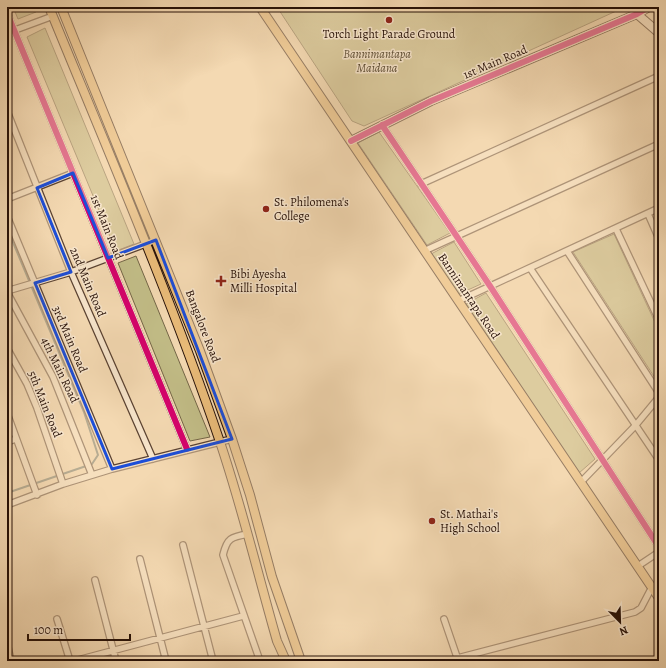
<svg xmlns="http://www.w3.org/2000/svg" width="666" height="668" font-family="Alegreya,serif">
<rect width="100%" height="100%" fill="#f4d9b2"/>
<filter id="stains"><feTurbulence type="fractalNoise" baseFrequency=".005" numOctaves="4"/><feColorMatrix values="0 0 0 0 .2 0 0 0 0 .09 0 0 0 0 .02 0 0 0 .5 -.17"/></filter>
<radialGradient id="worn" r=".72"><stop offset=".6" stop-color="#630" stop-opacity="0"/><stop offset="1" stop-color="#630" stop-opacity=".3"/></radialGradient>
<path fill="#c2bd87" stroke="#746647" d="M13,7H34L36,12L18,19Z
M277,7H625L364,126L352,121Z
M45,28L134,244L116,251L27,37Z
M379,132L450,233L427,245L358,143Z
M614,234L659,331V384L573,252Z
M454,242L481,284L459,294L431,254Z
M136,256L210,437L190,441L118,263Z
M486,293L595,459L579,473L466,304Z"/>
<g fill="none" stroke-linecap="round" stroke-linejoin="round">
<path stroke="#6d766b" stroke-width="2" d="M7,228L84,412L98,455L92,464L7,493"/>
<g stroke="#5a4232" stroke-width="8">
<path id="street" d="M7,13L187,449
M7,33L53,16
M7,111L71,272L153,459
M382,125L490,286L659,547
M421,184L659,76
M7,199L73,173
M648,214L659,239
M7,216L112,469
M616,229L659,320
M424,251L659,144
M567,251L659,393
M530,268L659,460
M7,291L71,272L156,240
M7,292L53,377L92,475
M458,301L659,208
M7,348L27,384L37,408L63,484
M7,413L37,495
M7,442L16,439
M582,481L635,426L659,397
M7,505L63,484L112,469L232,439
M248,534C231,537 227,538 223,555L260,661
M183,545L213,661
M140,559L166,661
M638,566L659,552
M95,580L116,661
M57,619L70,661
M444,619L458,660
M8,647L11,661
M74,661L243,616
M446,661L635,612L641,608L652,587"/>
</g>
<g stroke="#261007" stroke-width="10">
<path id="secondary" d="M637,14L659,33
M351,141L431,101L637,14L649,7"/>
</g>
<g stroke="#261007" stroke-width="10">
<path id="primary" d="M49,7C108,151 170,295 220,442C242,507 258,575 277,641L286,661
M61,7L200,351L232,439L250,495L272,577L301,661
M260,7L659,598"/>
</g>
<use href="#street" stroke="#f8e6cd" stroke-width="5.5"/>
<use href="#secondary" stroke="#f8e6cd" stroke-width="8"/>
<use href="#primary" stroke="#eabc79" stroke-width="8"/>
<g stroke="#f8e6cd" stroke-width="8">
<path id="cycleway" d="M7,13L187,449
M382,125L490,286L659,547
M351,141L431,101L637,14L649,7"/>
</g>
<use href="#cycleway" stroke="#d6006c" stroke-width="6"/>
</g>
<path d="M0 0H666V668H0ZM73,173L108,258L156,240L232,439L112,469L35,283L71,272L37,188Z" fill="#f4d9b2" fill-opacity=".55" fill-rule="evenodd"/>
<path fill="none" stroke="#1d4ed8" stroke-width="3" stroke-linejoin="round" d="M73,173L108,258L156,240L232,439L112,469L35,283L71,272L37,188Z"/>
<g fill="#8f2418" stroke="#f8e6cd" stroke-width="1.5">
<circle cx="389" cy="20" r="4"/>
<circle cx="266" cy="209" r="4"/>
<path d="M219 275h4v4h4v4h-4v4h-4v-4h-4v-4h4z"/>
<circle cx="432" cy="521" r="4"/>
</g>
<g text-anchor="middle" stroke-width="3" stroke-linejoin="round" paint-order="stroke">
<g font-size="12" fill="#261007" stroke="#f8e6cd" text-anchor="start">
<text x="389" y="38" text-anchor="middle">Torch Light Parade Ground</text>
<text x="274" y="206">St. Philomena's<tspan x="274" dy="14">College</tspan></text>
<text x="230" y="278">Bibi Ayesha<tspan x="230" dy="14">Milli Hospital</tspan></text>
<text x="440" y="518">St. Mathai's<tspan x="440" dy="14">High School</tspan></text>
</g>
<g font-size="12" font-style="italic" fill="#5d4d34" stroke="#f8e6cd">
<text x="377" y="58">Bannimantapa<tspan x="377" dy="14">Maidana</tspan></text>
</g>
<g font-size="12" fill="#261007" stroke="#f8e6cd">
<text transform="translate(495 62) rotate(-23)" y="4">1st Main Road</text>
<text transform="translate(107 227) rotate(68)" y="4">1st Main Road</text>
<text transform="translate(88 282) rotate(67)" y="4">2nd Main Road</text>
<text transform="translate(469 296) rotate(56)" y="4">Bannimantapa Road</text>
<text transform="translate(203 326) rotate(69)" y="4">Bangalore Road</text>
<text transform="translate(70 339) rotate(67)" y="4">3rd Main Road</text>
<text transform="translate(60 370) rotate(64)" y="4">4th Main Road</text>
<text transform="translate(45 404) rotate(68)" y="4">5th Main Road</text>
</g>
</g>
<rect width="666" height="668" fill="none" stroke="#f4d9b2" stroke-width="24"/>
<rect x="8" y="8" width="650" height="652" fill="none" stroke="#261007" stroke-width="2"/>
<rect x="12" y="12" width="642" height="644" fill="none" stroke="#261007"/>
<g transform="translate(620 622) rotate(157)" stroke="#f8e6cd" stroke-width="3" paint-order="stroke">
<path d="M0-3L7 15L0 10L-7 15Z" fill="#261007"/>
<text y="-6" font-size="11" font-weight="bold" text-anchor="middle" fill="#261007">N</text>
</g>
<path d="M28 634v6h102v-6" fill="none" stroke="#261007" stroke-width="2"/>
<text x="34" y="634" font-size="12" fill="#261007" stroke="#f8e6cd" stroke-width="3" paint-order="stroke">100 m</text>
<rect width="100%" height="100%" filter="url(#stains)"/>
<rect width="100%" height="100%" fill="url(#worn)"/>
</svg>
